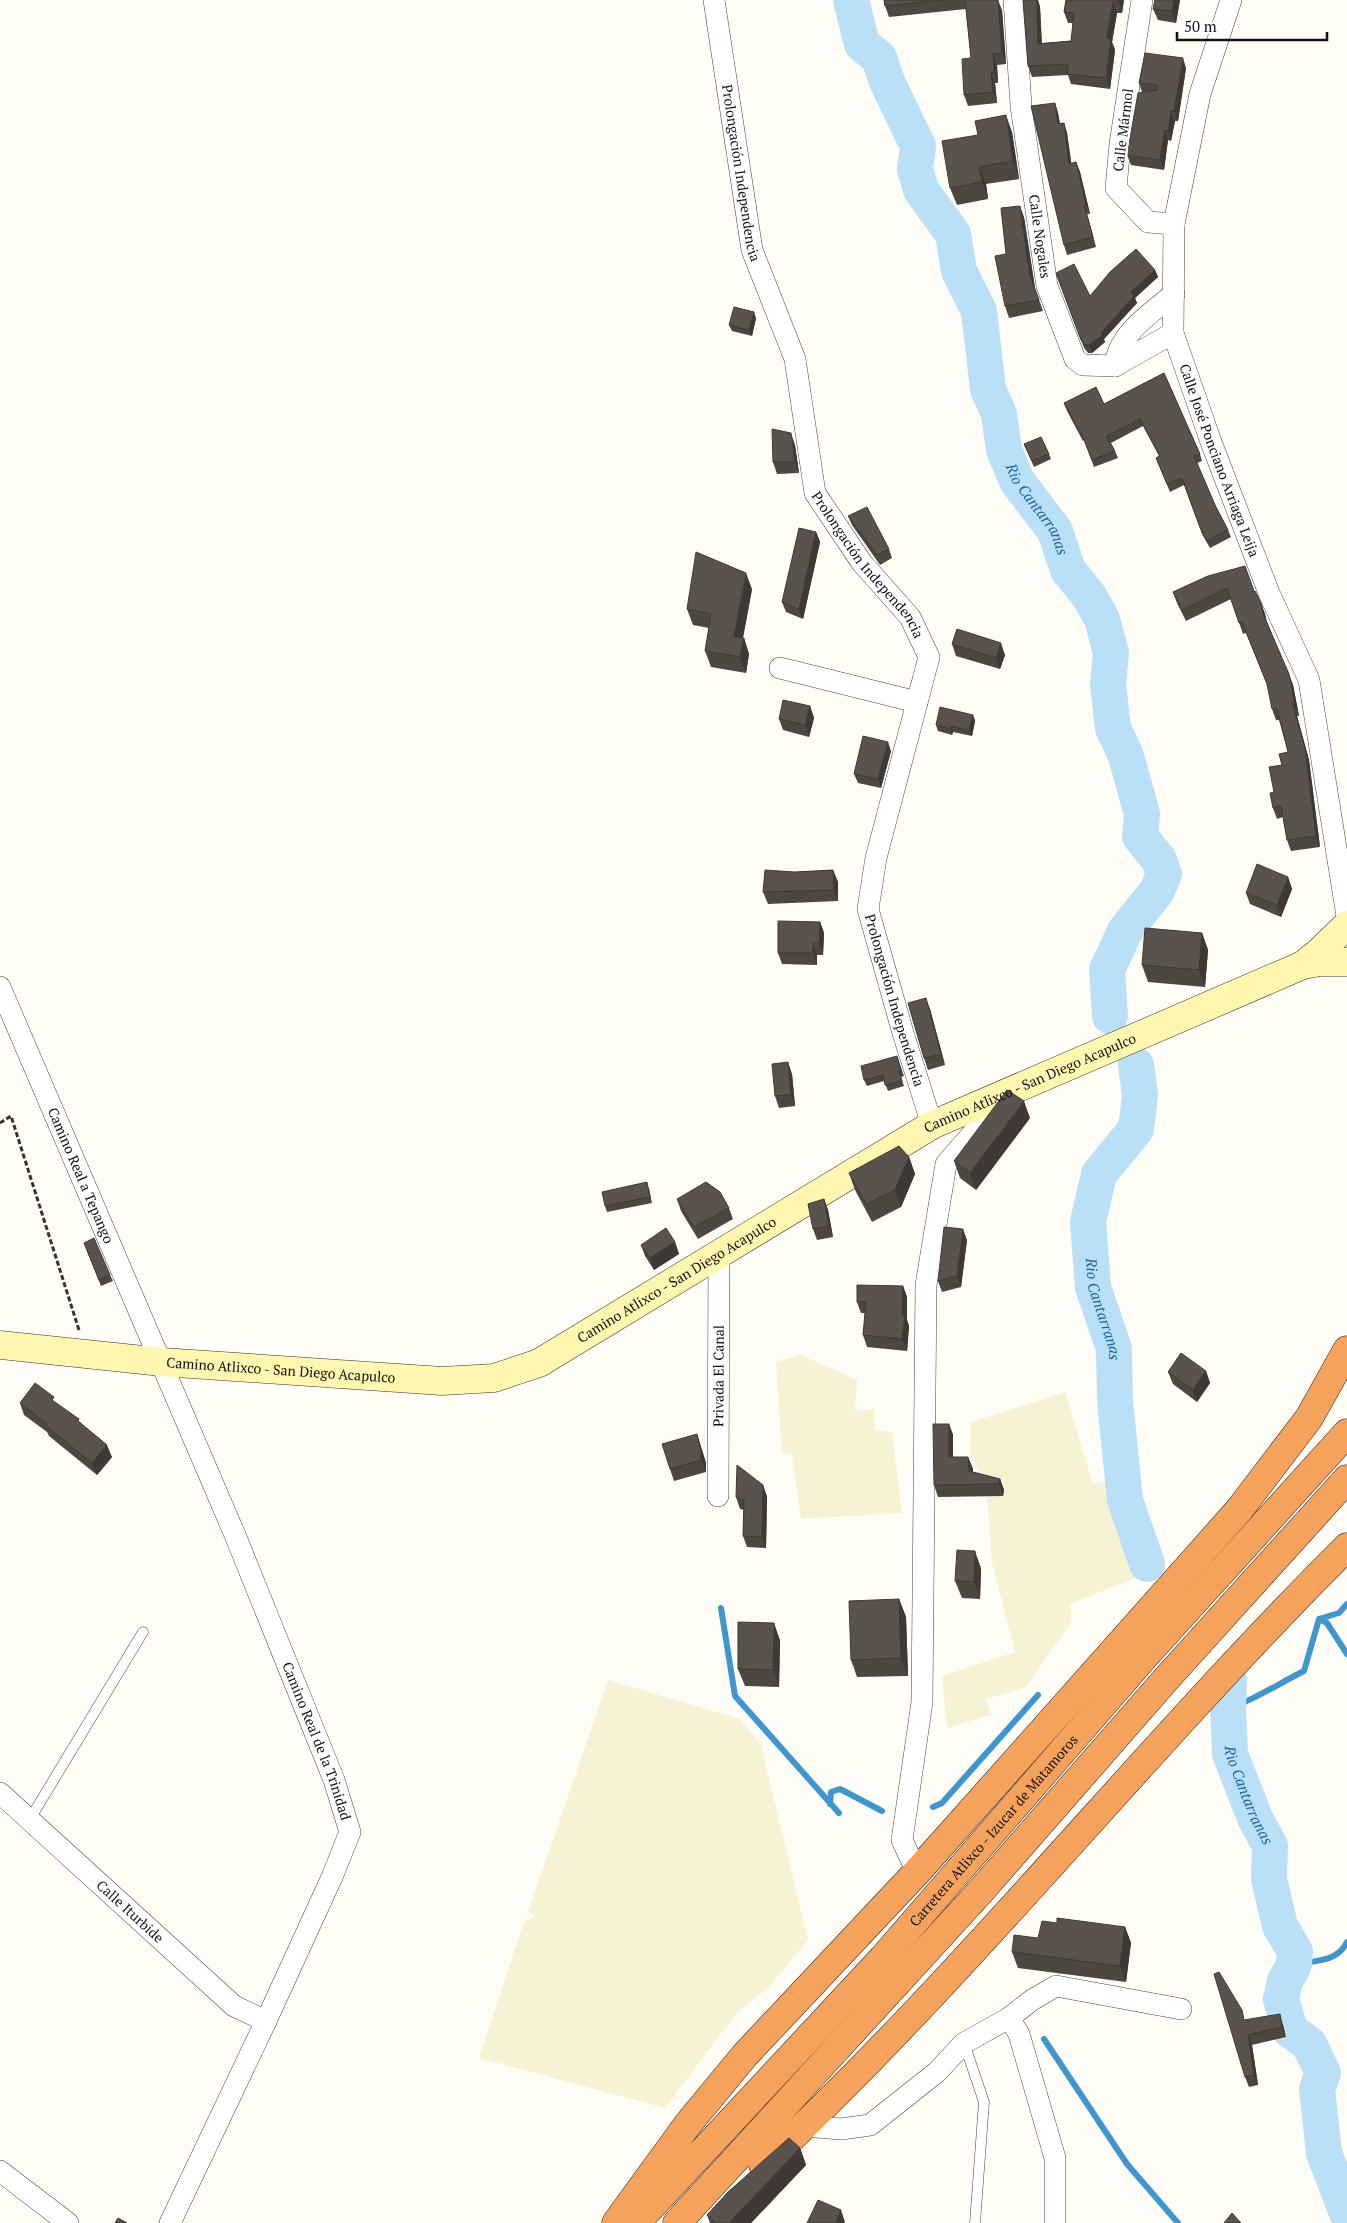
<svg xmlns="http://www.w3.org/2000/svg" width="1347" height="2223" font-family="'PT Serif',serif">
<rect width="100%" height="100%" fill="#fffdf5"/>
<path fill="#f6f3d4" d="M801,1355L857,1380L855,1411L875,1409V1430L892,1432L902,1513L801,1519L792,1454L782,1453L776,1362Z
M1065,1392L1093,1484L1107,1481L1135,1578L1070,1604L1072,1621L1026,1687L986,1699L991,1715L947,1728L942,1676L1015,1652L992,1563L987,1493L970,1451L971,1422Z
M608,1680L740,1719L761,1745L808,1940L767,1989L738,2011L665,2108L479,2058L524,1922L536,1916L528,1912Z"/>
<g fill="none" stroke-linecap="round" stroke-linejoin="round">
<path stroke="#3f96cf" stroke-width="6" d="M721,1608L735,1696L839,1813
M1319,1619L1327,1623L1347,1654
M1228,1709C1254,1700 1278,1684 1304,1671L1319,1619L1339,1613L1347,1604
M830,1804L831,1792L840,1789L882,1811
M933,1807L942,1803L1038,1695
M1294,1965C1313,1960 1337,1963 1347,1942
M1044,2039L1127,2164L1178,2223"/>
<g stroke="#b9e0f7" stroke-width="36">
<path id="s1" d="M851,0L862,44L879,58L888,84L918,146L915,169L921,190L953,234L959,271L979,311L988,389L999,414L1004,450L1017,481L1055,531L1068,570L1089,596L1102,619L1111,653L1108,684L1113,728L1126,756L1142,814L1140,836L1159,860L1164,874L1157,891L1125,931L1107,970L1110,1016"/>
<path id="s2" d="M1136,1065L1140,1095L1136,1129L1099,1174L1088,1222L1093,1287L1114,1349L1115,1401L1125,1500L1147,1564"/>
<path id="s3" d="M1229,1680L1228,1709L1230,1754L1255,1818L1270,1846L1269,1879L1280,1926L1295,1951L1294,1965L1285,1981L1281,1999L1290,2030L1309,2044L1323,2073L1317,2089L1324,2153L1347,2213"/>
</g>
<g stroke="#444" stroke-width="11">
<path id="lane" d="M30,1819L143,1632
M964,2043L984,2102L975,2223"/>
</g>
<g stroke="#444" stroke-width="22">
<g id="street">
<path id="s4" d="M714,0L752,250L795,359L815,493L862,563L910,617L929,657L876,858L868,909L903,1033L932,1125"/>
<path id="s5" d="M1014,0L1021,106L1047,286L1075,359L1083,365L1115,366L1173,333"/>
<path d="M1142,0L1120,144L1116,188L1148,222L1174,224"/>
<path id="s6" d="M1231,0L1200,94L1174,224L1173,333L1211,442L1269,593L1309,680L1347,916"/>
<path d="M1115,366C1118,334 1151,313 1174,294"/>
<path d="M780,668L917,702"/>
<path id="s7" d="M0,987L235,1535L334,1780L350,1832L332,1877L266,2021L170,2223"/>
<path id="s8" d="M718,1496L719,1255"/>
<path id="s9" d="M0,1793L234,2006L266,2021"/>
<path d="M917,1872L902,1840L922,1702L926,1285L946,1164L1002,1100"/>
<path d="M1009,2018L1019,2034L1055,2158V2223"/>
<path d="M804,2126L841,2129L870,2125L937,2072L964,2043L1009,2018L1032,2000L1056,1986L1181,2009"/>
<path d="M0,2171L68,2223"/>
</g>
</g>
<g stroke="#333" stroke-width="29">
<g id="secondary">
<path d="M1303,965L1319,952L1347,925"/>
<path id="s10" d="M0,1345L162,1362L442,1381L494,1378L539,1363L932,1125L1303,965L1320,962H1347"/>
</g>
</g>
<g stroke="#222" stroke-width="29">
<g id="highway">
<path d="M763,2165C970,1971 1146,1747 1347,1547"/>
<path d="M616,2223L688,2124L745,2055L917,1872L1239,1510L1309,1418L1347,1350"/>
<path id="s11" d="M636,2223L883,1958L1145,1656L1347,1433"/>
<path d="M677,2223L980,1892L1167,1678L1347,1479"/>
</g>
</g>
<path stroke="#333" stroke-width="3" stroke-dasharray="5 2.5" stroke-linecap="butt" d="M0,1123L11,1116L79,1330"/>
<use href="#lane" stroke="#fff" stroke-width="10"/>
<use href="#street" stroke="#fff" stroke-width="21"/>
<use href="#secondary" stroke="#fff6b0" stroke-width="28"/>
<use href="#highway" stroke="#f5a25d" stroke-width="28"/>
</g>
<path fill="#4d4742" d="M884,0H988L1002,10L1006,64L997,65L998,83H995L997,103L968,106L964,95L971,58L966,9L889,17L885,6Z
M1023,0H1038L1040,7L1042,43L1071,41L1073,23H1068L1064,12L1066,0H1124L1122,13H1117L1112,42L1115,50L1110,89L1071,84L1068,75L1032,77L1028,66Z
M1155,0H1180L1176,23L1158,20L1153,9Z
M1186,68L1178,121H1175L1171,141L1168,140L1164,170L1131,165L1127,155L1142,92L1139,83Z
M1055,103L1058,113L1060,123H1064L1067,133L1071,164L1076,162L1080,172L1090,214H1087L1096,247L1067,255L1064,245Z
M1012,132L1019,179L986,184L988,199L957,205L950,188L978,135Z
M1024,217L1035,288L1043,311L1009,318L1005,306L1006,254Z
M1155,270L1158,277L1135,298L1137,303L1104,339L1105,342L1092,353H1088L1084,348L1056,273L1090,296Z
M756,318L752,336L732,331L729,325Z
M1164,373L1200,454L1202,461L1197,463L1215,505L1228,530L1231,537L1210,548L1202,534L1184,485L1170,492L1156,458L1159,456L1143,426L1111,443L1115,451L1118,458L1094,467L1084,440L1083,441L1067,411L1064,403L1104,404Z
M1024,444L1049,454L1051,459L1034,467Z
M795,445L799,473L777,474L773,462Z
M848,516L889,549L892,558L880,565L852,525Z
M816,532L820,542L803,619L786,612L782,602Z
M1208,576L1254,591L1261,603L1265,614L1267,622L1293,685L1299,716H1297L1309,760L1320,847L1291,851L1287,840L1283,817L1277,819L1273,808L1274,792L1282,765L1288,752L1279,720H1276L1272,709L1268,686L1246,633L1243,634L1231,599L1186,621L1177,603L1173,592Z
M752,589L743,638H744L749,654L746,673L711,667L705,651L709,628L693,625L687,609Z
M952,644L1005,655L1000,669L956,656Z
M810,706L814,718L809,737L783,730L779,719Z
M973,715L975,721L972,736L953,732L952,735L938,731L936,725Z
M891,751L881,788L858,783L854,774Z
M833,870L838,882V901L768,904L763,892L795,872Z
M1288,877L1292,889L1281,917L1250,904L1246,893Z
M820,922L824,933L823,955H817V965L782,964L778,953Z
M1202,933L1208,950L1205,987L1148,982L1142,965Z
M930,1009L945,1065L928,1070L924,1058Z
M897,1056L904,1076L901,1077L904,1086L888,1091L884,1081L867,1086L864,1080Z
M792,1074L795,1106L779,1108L775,1096Z
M1030,1118L976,1190L960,1178L954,1161Z
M909,1157L915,1174L901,1207L872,1222L855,1190L849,1173Z
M649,1188L652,1203L607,1212L605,1206Z
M677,1199L729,1208L733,1219L698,1239L681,1211Z
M824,1199L828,1210L833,1237L817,1240L813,1229Z
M967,1240L961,1287L942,1292L938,1281Z
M675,1242L679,1254L654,1270L645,1256L641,1245Z
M84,1243L110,1275L113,1281L101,1286Z
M903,1286L907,1297V1320L909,1326L907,1351L867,1347L863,1335L865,1313H861L857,1302Z
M1206,1371L1210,1383L1197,1402L1173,1384L1168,1372Z
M20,1403H56L81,1423L112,1457L97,1475L49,1436L47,1432L24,1415Z
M949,1424L953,1435V1457H968L973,1469V1472L1000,1479L1004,1490L1003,1496L938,1497L934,1485Z
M697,1434L706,1463V1472L674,1481L670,1469Z
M763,1485L767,1497L766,1548L747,1547L743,1536L744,1510L740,1509L736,1497Z
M981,1568L980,1599L962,1598L955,1581Z
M899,1599L906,1617L908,1676L857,1677L851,1660Z
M780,1640L779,1687L745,1686L738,1669Z
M1057,1923L1125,1927L1131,1943L1126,1982L1018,1968L1012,1952L1038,1938Z
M1245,2020L1283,2025L1286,2037L1252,2045L1258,2085L1249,2087L1245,2077Z
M800,2148L806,2165L751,2223H710L707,2215Z"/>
<path fill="#3f3936" d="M998,0L1002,10L1006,64L1002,53Z
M1037,0H1038L1040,7L1042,54L1038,44Z
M1119,0H1124L1122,13L1119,3Z
M1174,0H1180L1176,23L1172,11Z
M1113,2L1117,13L1112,42L1115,50L1110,89L1106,78L1107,38Z
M993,54L997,65L998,83L994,72Z
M1183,58L1186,68L1178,121L1174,112Z
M991,72L995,83L997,103L993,92Z
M1055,103L1058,113L1061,134L1058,124Z
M1171,111L1175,121L1171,141L1168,131Z
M1006,115L1012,132L1019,179L1013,161Z
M1064,123L1067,133L1073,174L1069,164Z
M1165,130L1168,140L1164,170L1160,160Z
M1076,162L1080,172L1090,214L1086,204Z
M979,167L986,184L988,199L982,182Z
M1084,205L1087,214L1096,247L1093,237Z
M1020,206L1024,217L1035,288L1030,276Z
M1155,270L1158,277L1135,298L1137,303L1104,339L1105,342L1092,353L1089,345L1101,333L1131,292Z
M754,312L756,318L752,336L749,330Z
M791,433L795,445L799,473L795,462Z
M816,532L820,542L803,619L799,609Z
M746,573L752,589L740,653L734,637Z
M1261,603L1265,614L1267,625L1263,614Z
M744,638L749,654L746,673L740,657Z
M1001,643L1005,655L1000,669L996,658Z
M1289,674L1293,685L1299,716L1295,705Z
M1293,705L1297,716L1309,760L1320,847L1316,836Z
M810,706L814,718L809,737L805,725Z
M973,715L975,721L972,736L969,731Z
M951,726L953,732L952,735L950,729Z
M888,742L891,751L881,788L878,779Z
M833,870L838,882V901L834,890Z
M1288,877L1292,889L1281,917L1277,905Z
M820,922L824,933L823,955L819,943Z
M1202,933L1208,950L1205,987L1199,970Z
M813,943L817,955V965L813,953Z
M926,998L930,1009L945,1065L941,1054Z
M788,1062L792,1074L795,1106L791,1095Z
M1024,1101L1030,1118L976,1190L970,1173Z
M909,1157L915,1174L901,1207L895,1190Z
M824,1199L828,1210L833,1237L829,1226Z
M963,1229L967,1240L961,1287L957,1276Z
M675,1242L679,1254L654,1270L650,1258Z
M903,1286L907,1297V1320L909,1326L907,1351L902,1339Z
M1206,1371L1210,1383L1197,1402L1193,1390Z
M949,1424L953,1435V1469L949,1457Z
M697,1434L706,1463V1472L701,1460Z
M107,1445L112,1457L97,1475L92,1463Z
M968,1457L973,1469V1483L969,1471Z
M1000,1479L1004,1490L1003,1496L999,1484Z
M763,1485L767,1497L766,1548L762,1537Z
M975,1551L981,1568L980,1599L974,1582Z
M899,1599L906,1617L908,1676L901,1658Z
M774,1623L780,1640L779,1687L773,1670Z
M1125,1927L1131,1943L1126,1982L1120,1966Z
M1280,2014L1283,2025L1286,2037L1282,2027Z
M1248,2035L1252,2045L1258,2085L1254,2075Z
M800,2148L806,2165L751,2223H729Z
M841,2210L845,2222L844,2223H835Z"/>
<path fill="#5a524d" stroke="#3f3936" d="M884,0H943L885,6Z
M965,0H998L1002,53L993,54L994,72H991L993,92L964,95L962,59L971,58Z
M1023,0H1037L1038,44L1071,41L1074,13L1064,12L1066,0H1119V3L1113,2L1107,38L1111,39L1106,78L1067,74L1068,64L1028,66Z
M1155,0H1174L1172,11L1153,9Z
M1145,53L1183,58L1174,112L1171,111L1168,131L1165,130L1160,160L1127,155L1138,93L1157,90V85L1139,83Z
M1055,103L1058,124L1064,123L1069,164L1076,162L1086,204L1084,205L1093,237L1064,245L1031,106Z
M1006,115L1013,161L979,167L982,182L950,188L942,141L978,135L975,121Z
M1020,206L1030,276L1039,300L1005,306L995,256L1006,254L1001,208Z
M1136,249L1155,270L1131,292L1134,296L1101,333L1103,335L1089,345H1085L1081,340L1056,273L1074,264L1090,296L1110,272Z
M734,307L754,312L749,330L729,325Z
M1164,373L1200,454L1194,456L1215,505L1228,530L1207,541L1200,527L1182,478L1167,484L1156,458L1160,456L1140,419L1106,436L1115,451L1092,460L1081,432L1080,433L1064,403L1096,387L1104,404Z
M772,429L791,433L795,462H773Z
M1041,437L1049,454L1032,461L1024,444Z
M867,507L889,549L877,555L848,516Z
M799,528L816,532L799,609L782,602Z
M696,552L746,573L734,637L744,638L740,657L705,651L711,614L687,609Z
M1245,566L1254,591H1255L1261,603L1263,614L1289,674L1295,705H1293L1305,749L1316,836L1287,840L1281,806L1273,808L1270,793L1274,792L1269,767L1282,765L1279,754L1288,752L1277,708L1272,709L1267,684L1242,622L1239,623L1227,588L1182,610L1173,592L1208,576Z
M957,629L1001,643L996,658L952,644Z
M783,700L810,706L805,725L779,719Z
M940,707L973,715L969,731L951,726L950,729L936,725Z
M863,736L888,742L878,779L854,774Z
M1257,864L1288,877L1277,905L1246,893Z
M765,870L795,872L833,870L834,890L763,892Z
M778,921L820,922L819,943H813V953H778Z
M1145,928L1202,933L1199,970L1142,965Z
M926,998L941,1054L924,1058L908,1003Z
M897,1056L901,1070L899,1071L902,1081L885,1085L883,1075L864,1080L861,1066Z
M788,1062L791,1095L775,1096L772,1064Z
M1007,1090L1024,1101L970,1173L954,1161Z
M899,1146L909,1157L895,1190L866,1204L849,1173Z
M647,1182L650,1197L605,1206L602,1192Z
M706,1182L720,1192L729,1208L694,1227L677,1199Z
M824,1199L829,1226L813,1229L808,1204Z
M944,1227L963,1229L957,1276L938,1281Z
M666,1228L675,1242L650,1258L641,1245Z
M94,1238L110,1275L99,1280L84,1243Z
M857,1285L903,1286L902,1315H905L902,1339L863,1335L866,1302H857Z
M1181,1353L1206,1371L1193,1390L1168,1372Z
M35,1383L54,1397L52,1400L79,1419L78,1421L107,1445L92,1463L45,1425L46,1423L20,1403Z
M933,1424H949V1457H968L969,1471L1000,1479L999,1484L934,1485Z
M697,1434L701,1451V1460L670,1469L662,1444Z
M737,1465L763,1485L762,1537L743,1536L744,1500L736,1497Z
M957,1550L975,1551L974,1582L955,1581Z
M899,1599L901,1658L851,1660L849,1601Z
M738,1622L774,1623L773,1670L738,1669Z
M1057,1918L1125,1927L1120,1966L1012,1952L1014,1935L1038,1938L1042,1921L1057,1923Z
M1219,1972L1242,2010L1244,2020L1280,2014L1282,2027L1248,2035L1254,2075L1245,2077L1214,1974Z
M789,2138L800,2148L729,2223H716L707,2215L728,2192Z
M818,2200L841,2210L835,2223H807Z
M1232,2213L1241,2223H1224Z
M118,2218L127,2223H115Z"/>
<g text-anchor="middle" stroke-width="5" stroke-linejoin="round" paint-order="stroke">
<g font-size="14" fill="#111" stroke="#fff">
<text transform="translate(1123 130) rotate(-83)" y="5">Calle Mármol</text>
<text dy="5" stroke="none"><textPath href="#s4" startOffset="175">Prolongación Independencia</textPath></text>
<text dy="5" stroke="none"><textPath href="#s5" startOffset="238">Calle Nogales</textPath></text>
<text dy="5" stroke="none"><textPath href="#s6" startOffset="476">Calle José Ponciano Arriaga Leija</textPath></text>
<text dy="5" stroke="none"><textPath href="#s4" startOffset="595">Prolongación Independencia</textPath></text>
<text dy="5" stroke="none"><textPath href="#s4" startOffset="1061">Prolongación Independencia</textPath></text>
<text dy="5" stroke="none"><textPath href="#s10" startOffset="1109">Camino Atlixco - San Diego Acapulco</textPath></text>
<text dy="5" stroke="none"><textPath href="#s7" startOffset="205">Camino Real a Tepango</textPath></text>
<text dy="5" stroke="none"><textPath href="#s10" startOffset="704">Camino Atlixco - San Diego Acapulco</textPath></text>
<text dy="5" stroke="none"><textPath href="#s10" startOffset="282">Camino Atlixco - San Diego Acapulco</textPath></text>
<text dy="5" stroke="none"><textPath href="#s8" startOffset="120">Privada El Canal</textPath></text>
<text dy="5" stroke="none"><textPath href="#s7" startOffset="818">Camino Real de la Trinidad</textPath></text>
<text dy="5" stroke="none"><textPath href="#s11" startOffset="531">Carretera Atlixco - Izucar de Matamoros</textPath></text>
<text dy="5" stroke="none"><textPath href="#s9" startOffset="176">Calle Iturbide</textPath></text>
</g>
<g font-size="15" font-style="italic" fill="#1768a6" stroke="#fff">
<text dy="5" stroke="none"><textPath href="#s1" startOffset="556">Rio Cantarranas</textPath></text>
<text dy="5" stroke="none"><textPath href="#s2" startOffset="261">Rio Cantarranas</textPath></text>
<text dy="5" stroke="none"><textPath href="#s3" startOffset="119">Rio Cantarranas</textPath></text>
</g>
</g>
<path d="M1177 32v8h150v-8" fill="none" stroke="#111111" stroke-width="2.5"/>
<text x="1184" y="32" font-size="15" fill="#111111" stroke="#ffffff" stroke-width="4" paint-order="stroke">50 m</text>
</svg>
